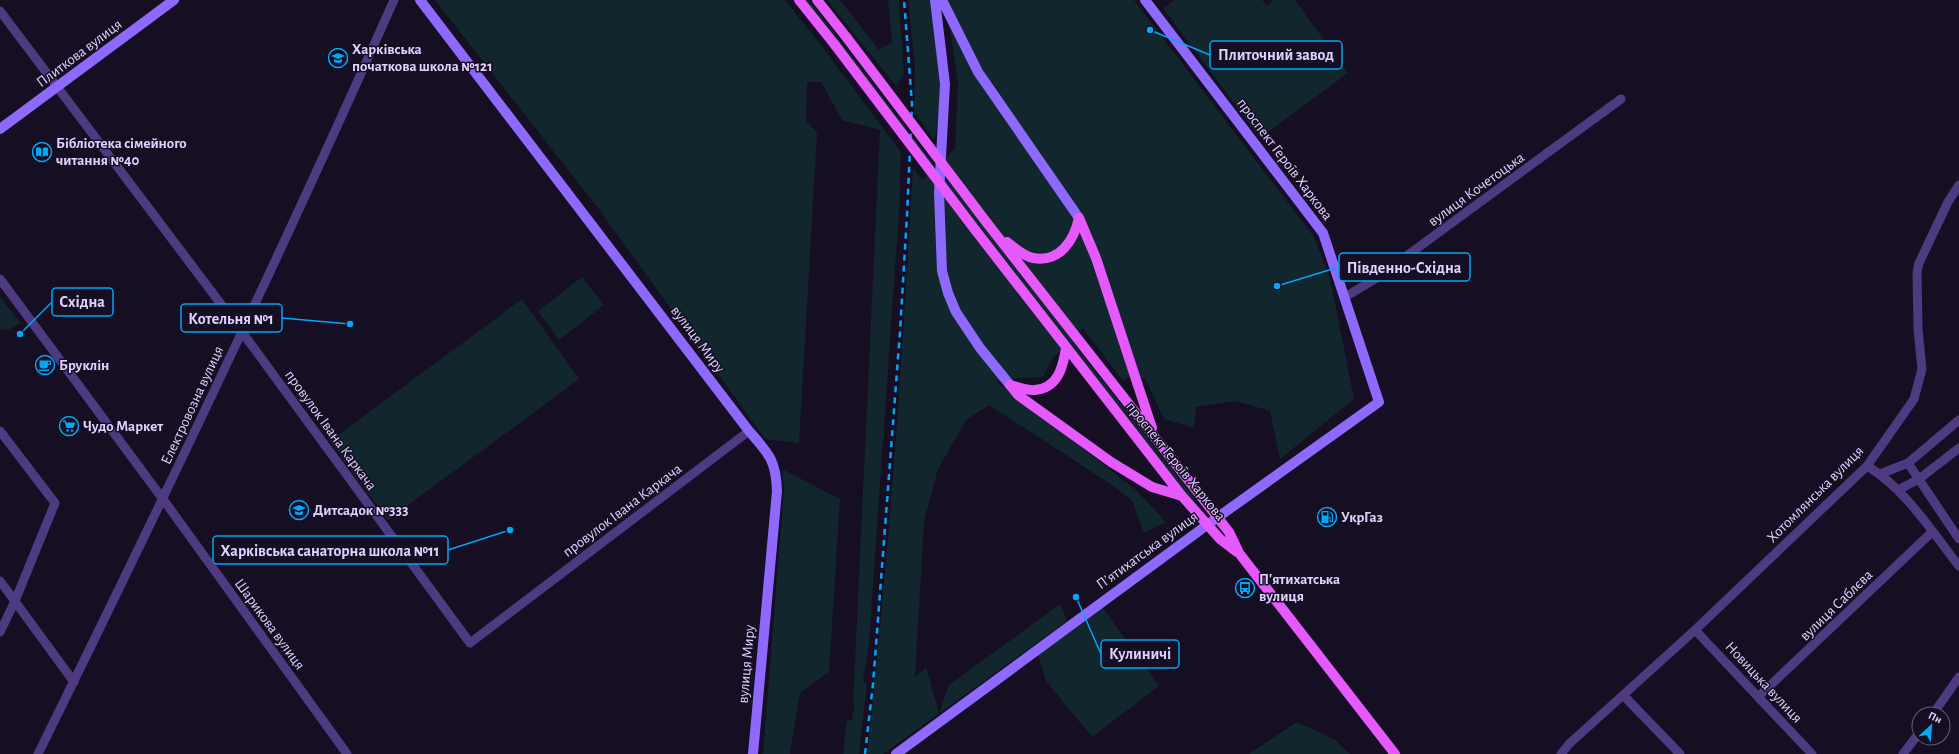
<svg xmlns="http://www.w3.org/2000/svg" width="1959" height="754" font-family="'Alegreya Sans',sans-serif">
<rect width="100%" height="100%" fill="#160e23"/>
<path fill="#11272d" d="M435,0H785L817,40L901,152L899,211L869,643L863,681L867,684L859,754H843L847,721L852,720L855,702L853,704L880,130L842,120L821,82H807L806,121L817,133L799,443L765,439L598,208Z
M805,0H809L936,167L955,149L958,84L946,0H1134L1314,237L1330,278L1354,399L1280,459L1270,411L1236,401L1196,407L1194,428L1164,419L1145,378L1128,377L1123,381L1083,328L1071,340L1196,500L1193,502L1069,342L1053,358L1043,377L1019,378L997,382L1136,490L1166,522L1144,533L1132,501L1109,483L989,405L966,420L938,469L924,521L915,677L926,667L939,713L949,685L1060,604L1067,621L883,754H867C889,559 902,364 913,168L922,180L934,169Z
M827,0H840L879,50L892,42L888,0H899L904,74L896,86Z
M908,0H933C939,50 947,90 934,140L914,112L915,68Z
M1175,0H1262L1267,5L1274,0H1295L1348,73L1260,138L1163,8Z
M582,277L604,305L559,340L538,311Z
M0,297L21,323L8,330L0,329Z
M522,299L579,379L388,520L330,441Z
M782,469L840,499L829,672L800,693L790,754H763L784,490Z
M1100,604L1159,686L1092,737L1046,681L1038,654Z
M1297,722L1334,739L1350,754H1249Z"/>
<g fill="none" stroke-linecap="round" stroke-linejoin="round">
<path stroke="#4d3a81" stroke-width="9" d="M0,11L242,332L470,643L749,431
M0,279L168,506L347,754
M1345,297L1375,279L1621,99
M0,431L55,503L15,601L0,632
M1908,463L1959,539
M1867,466C1905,488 1932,532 1959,566
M1880,474L1908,463L1959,420
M1898,490L1919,479L1959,448
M0,581L74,682
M1695,630L1812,754
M1623,695L1680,754
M1758,697L1932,532
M1933,714L1959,677
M38,754C161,505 281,254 394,0
M1561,754L1569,744L1695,630L1867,466L1914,399L1922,369L1918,329L1917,272L1919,263L1948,202L1959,185
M1903,754L1919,733"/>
<path stroke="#8f69fd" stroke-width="10" d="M420,0L749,431C769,454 776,460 777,491L753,754
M935,0L945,84L939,193L942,271L948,293L956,312L980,348L1010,385
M942,0L978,72L1079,218
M0,129L174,0
M896,754L1207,525L1379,402L1323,233L1145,0"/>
<path stroke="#e559fd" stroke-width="10" d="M799,0L835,45
M817,0L847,38
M1079,218L1096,258L1152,428
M987,223L1229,532L1239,553L1395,754
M976,231L1182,496L1220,539L1237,552
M1007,242C1015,248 1023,256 1033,258C1060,263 1074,240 1079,218
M1010,385L1018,395L1111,462L1152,487L1182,496
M1010,385C1017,387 1027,391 1035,390C1058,388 1063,367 1066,348"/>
<path stroke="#03a7f8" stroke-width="2.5" stroke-dasharray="6 5" stroke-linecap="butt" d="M865,754L873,684L900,332L907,215L912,104L904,0"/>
<path stroke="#e559fd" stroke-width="10" d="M847,38L987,223
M835,45L976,231"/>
</g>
<defs>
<g id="school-ring" transform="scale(1)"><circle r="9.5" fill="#160e23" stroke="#03a7f8" stroke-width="1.5"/><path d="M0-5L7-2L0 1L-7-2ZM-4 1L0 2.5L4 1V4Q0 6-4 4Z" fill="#03a7f8"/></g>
<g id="library-ring" transform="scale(1)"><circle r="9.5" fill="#160e23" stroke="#03a7f8" stroke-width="1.5"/><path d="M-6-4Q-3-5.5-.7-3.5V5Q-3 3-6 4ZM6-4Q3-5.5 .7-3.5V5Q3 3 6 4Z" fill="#03a7f8"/></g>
<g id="cafe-ring" transform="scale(1)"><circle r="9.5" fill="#160e23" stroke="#03a7f8" stroke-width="1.5"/><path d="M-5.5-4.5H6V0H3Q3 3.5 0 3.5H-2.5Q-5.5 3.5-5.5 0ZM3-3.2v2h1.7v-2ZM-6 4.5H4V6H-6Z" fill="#03a7f8"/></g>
<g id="supermarket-ring" transform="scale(1)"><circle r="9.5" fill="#160e23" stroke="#03a7f8" stroke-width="1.5"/><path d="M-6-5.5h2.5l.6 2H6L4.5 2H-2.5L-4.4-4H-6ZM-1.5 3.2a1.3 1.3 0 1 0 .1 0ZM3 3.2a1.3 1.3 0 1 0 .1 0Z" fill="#03a7f8"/></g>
<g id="fuel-ring" transform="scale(1)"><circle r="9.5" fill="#160e23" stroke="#03a7f8" stroke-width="1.5"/><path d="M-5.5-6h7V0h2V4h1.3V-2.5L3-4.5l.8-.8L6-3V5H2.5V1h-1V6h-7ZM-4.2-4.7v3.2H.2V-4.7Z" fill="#03a7f8"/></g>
<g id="bus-ring" transform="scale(1)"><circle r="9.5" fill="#160e23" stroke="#03a7f8" stroke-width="1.5"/><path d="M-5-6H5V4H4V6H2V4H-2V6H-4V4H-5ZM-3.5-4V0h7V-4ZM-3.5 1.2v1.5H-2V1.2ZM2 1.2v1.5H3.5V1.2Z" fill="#03a7f8"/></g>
</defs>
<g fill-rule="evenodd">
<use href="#school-ring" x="338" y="58"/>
<use href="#library-ring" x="42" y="152"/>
<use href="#cafe-ring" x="45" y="365"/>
<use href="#supermarket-ring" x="69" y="426"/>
<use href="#school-ring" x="299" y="510"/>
<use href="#fuel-ring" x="1327" y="517"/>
<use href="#bus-ring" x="1245" y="588"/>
</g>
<g text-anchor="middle" stroke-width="3" stroke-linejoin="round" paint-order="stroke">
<g font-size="15" font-weight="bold" fill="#e0d0fe" stroke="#160e23" text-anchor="start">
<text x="352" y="54">Харківська<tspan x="352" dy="17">початкова школа №121</tspan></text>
<text x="56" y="148">Бібліотека сімейного<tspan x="56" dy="17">читання №40</tspan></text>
<text x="59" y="370">Бруклін</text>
<text x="83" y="431">Чудо Маркет</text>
<text x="313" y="515">Дитсадок №333</text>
<text x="1341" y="522">УкрГаз</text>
<text x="1259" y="584">П'ятихатська<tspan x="1259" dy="17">вулиця</tspan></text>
</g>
<g font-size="15" fill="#e0d0fe" stroke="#160e23">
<text transform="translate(79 53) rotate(-37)" y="5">Плиткова вулиця</text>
<text transform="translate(1285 159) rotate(53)" y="5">проспект Героїв Харкова</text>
<text transform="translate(1476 189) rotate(-36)" y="5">вулиця Кочетоцька</text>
<text transform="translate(698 339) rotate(53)" y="5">вулиця Миру</text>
<text transform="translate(192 405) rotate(-65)" y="5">Електровозна вулиця</text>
<text transform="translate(331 430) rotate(54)" y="5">провулок Івана Каркача</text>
<text transform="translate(1176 461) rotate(51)" y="5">проспект Героїв Харкова</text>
<text transform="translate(1815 494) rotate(-45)" y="5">Хотомлянська вулиця</text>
<text transform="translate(622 510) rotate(-37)" y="5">провулок Івана Каркача</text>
<text transform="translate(1147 550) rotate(-36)" y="5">П’ятихатська вулиця</text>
<text transform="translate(1836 605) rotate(-44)" y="5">вулиця Саблєва</text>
<text transform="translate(270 624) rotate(54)" y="5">Шарикова вулиця</text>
<text transform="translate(746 664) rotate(-85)" y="5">вулиця Миру</text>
<text transform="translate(1764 682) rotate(47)" y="5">Новицька вулиця</text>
</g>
</g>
<path fill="none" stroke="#03a7f8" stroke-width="1.5" d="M1150 30L1210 55M1277 286L1339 267M20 334L52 302M350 324L282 318M510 530L448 550M1076 597L1101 654"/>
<g fill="#03a7f8" stroke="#160e23" stroke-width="1.5">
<circle cx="1150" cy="30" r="4"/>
<circle cx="1277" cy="286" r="4"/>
<circle cx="20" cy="334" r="4"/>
<circle cx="350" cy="324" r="4"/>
<circle cx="510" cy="530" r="4"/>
<circle cx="1076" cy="597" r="4"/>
</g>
<g fill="#160e23" stroke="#03a7f8" stroke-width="1.5">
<rect x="1210" y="41" width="132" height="28" rx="4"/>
<rect x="1339" y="253" width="131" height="28" rx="4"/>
<rect x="52" y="288" width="61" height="28" rx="4"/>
<rect x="181" y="304" width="101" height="28" rx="4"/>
<rect x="213" y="536" width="235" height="28" rx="4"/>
<rect x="1101" y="640" width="78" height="28" rx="4"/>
</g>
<g font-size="16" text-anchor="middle" font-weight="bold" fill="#e0d0fe">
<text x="1276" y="60">Плиточний завод</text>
<text x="1404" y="273">Південно-Східна</text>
<text x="82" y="307">Східна</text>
<text x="231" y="324">Котельня №1</text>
<text x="330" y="556">Харківська санаторна школа №11</text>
<text x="1140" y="659">Кулиничі</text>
</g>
<g transform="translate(1931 726) rotate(26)"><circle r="19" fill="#160e23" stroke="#675c7b"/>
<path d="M0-3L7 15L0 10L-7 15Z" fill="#03a7f8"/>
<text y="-6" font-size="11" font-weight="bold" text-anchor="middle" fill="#e0d0fe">Пн</text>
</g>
</svg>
